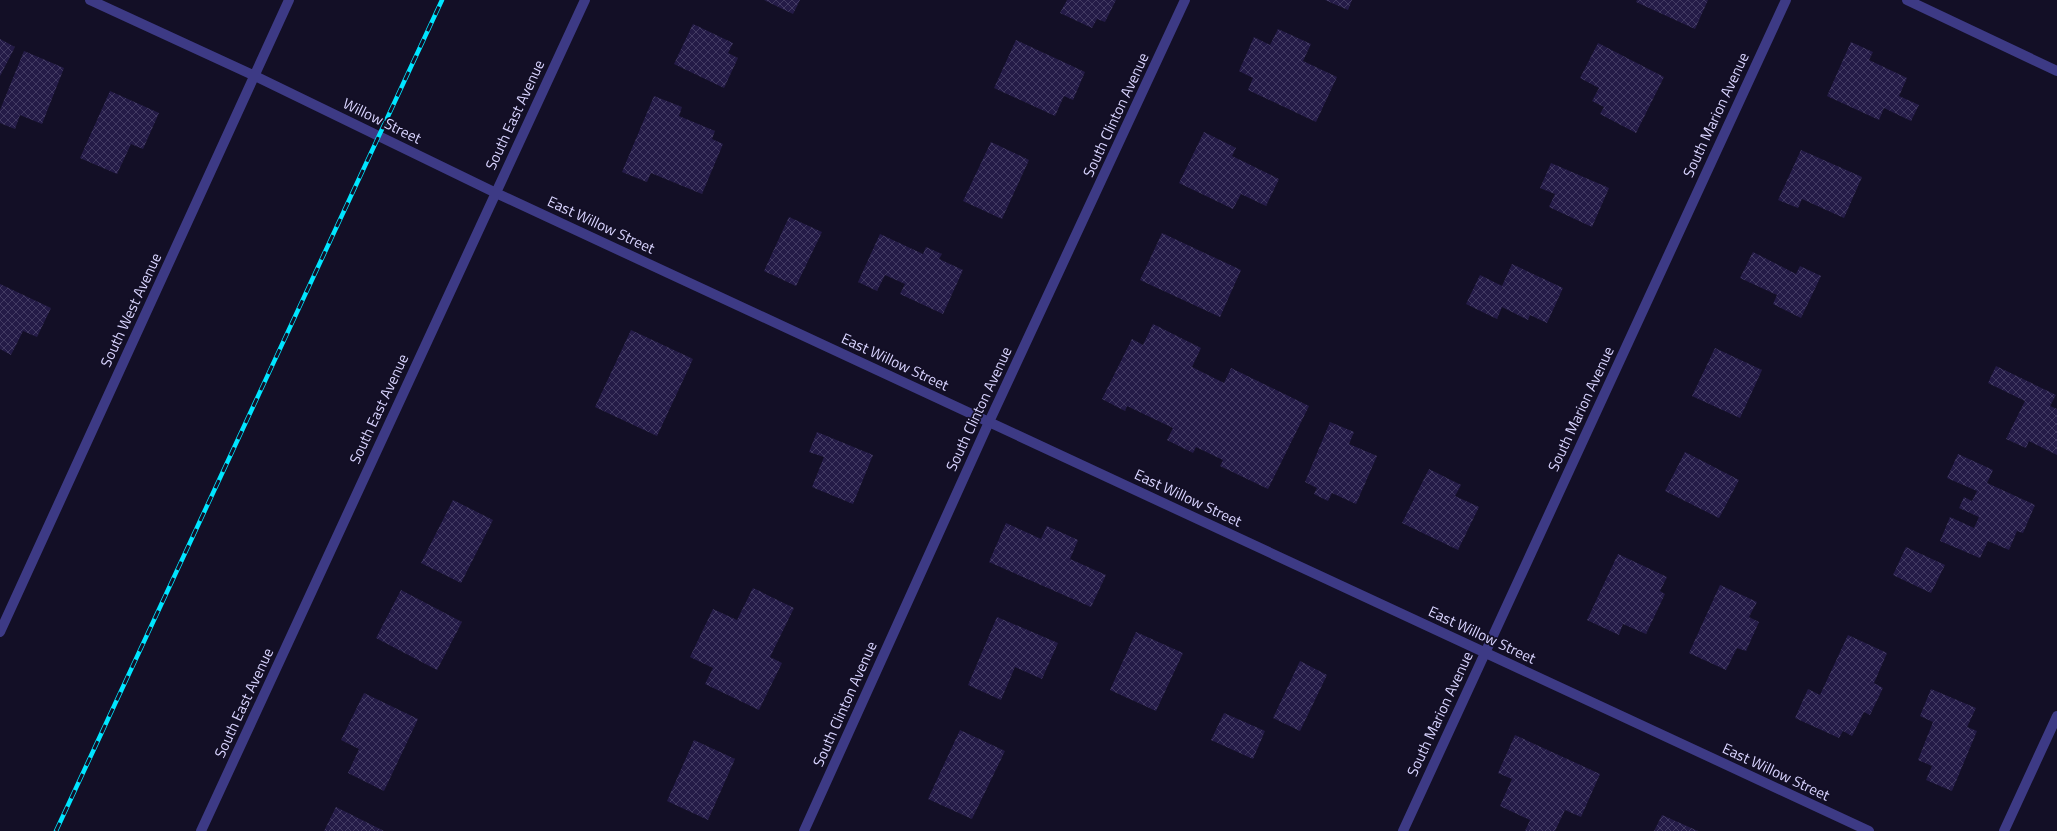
<svg xmlns="http://www.w3.org/2000/svg" width="2057" height="831" font-family="'Titillium Web',sans-serif">
<defs>
<pattern id="building-cross-hatch" width="8" height="8" patternUnits="userSpaceOnUse"><rect width="8" height="8" fill="#241b47"/><path d="M0 0l8 8M0 8l8-8" fill="none" stroke="#433b63"/></pattern>
</defs>
<rect width="100%" height="100%" fill="#130f26"/>
<path fill="url(#building-cross-hatch)" d="M764,0H800L793,14Z
M1067,0H1116L1105,22L1097,19L1092,28L1060,13Z
M1325,0H1352L1348,10Z
M1637,0H1708L1695,29L1636,2Z
M693,24L733,43L728,53L738,58L724,88L674,64Z
M1278,29L1311,44L1303,61L1337,77L1316,122L1248,90L1253,78L1239,71L1254,37L1270,45Z
M0,39L15,47L0,76Z
M1016,40L1085,72L1073,100L1064,96L1055,116L994,88Z
M1851,42L1873,52L1869,60L1907,78L1899,96L1919,105L1911,121L1884,108L1879,120L1827,96Z
M1598,43L1664,77L1636,133L1600,114L1604,107L1592,101L1599,88L1580,78Z
M24,51L64,68L42,124L20,115L15,129L0,123V110Z
M110,91L159,113L143,149L131,144L117,174L80,158Z
M654,96L682,107L679,116L715,131L712,139L723,144L702,194L651,173L647,182L622,172Z
M1204,132L1236,148L1232,156L1279,179L1266,206L1241,194L1233,209L1179,183Z
M991,142L1029,160L1002,219L963,201Z
M1801,150L1862,177L1844,218L1802,199L1798,208L1778,200Z
M1551,163L1609,188L1592,227L1549,207L1555,194L1540,188Z
M789,217L822,232L796,286L764,271Z
M1162,233L1241,270L1220,317L1140,280Z
M880,234L923,254L926,247L942,254L939,259L963,270L943,314L900,294L905,284L885,275L877,291L858,282Z
M1753,252L1796,274L1800,266L1821,276L1801,318L1773,304L1777,295L1740,278Z
M1512,264L1563,288L1547,323L1530,315L1528,320L1502,307L1497,319L1466,304L1480,275L1502,286Z
M0,284L51,308L37,337L23,331L11,355L0,349Z
M1153,324L1201,348L1192,367L1224,383L1231,368L1309,406L1268,489L1220,466L1223,460L1196,447L1193,453L1167,440L1173,428L1127,406L1125,411L1102,399L1132,339L1143,345Z
M631,330L693,359L657,436L595,407Z
M1715,348L1762,370L1740,418L1692,396Z
M1996,366L2056,395L2050,406L2057,409V455L2029,441L2026,448L2006,439L2025,401L1988,383Z
M1330,422L1354,432L1349,444L1377,456L1356,504L1332,493L1328,501L1314,494L1317,488L1305,482Z
M817,432L873,455L853,504L812,487L824,457L809,452Z
M1685,452L1739,480L1719,518L1665,491Z
M1958,454L1993,470L1987,483L2035,505L2023,533L2017,531L2009,550L1988,541L1980,558L1940,541L1950,517L1974,528L1979,517L1959,508L1964,497L1972,501L1977,491L1947,478Z
M1429,469L1461,485L1455,496L1479,507L1458,550L1402,523Z
M453,500L493,520L461,583L421,563Z
M1006,523L1041,539L1047,526L1078,540L1070,559L1106,575L1091,607L989,562Z
M1906,547L1945,565L1931,593L1893,575Z
M1618,554L1667,577L1660,591L1665,594L1646,634L1623,624L1619,635L1587,620Z
M1720,585L1757,602L1749,617L1759,622L1746,651L1737,648L1726,670L1689,653Z
M753,588L794,608L770,657L782,663L759,710L705,684L713,668L690,657L713,609L737,620Z
M401,590L462,622L437,670L376,638Z
M997,617L1058,643L1042,679L1015,667L1001,700L968,685Z
M1136,632L1183,653L1156,711L1110,690Z
M1848,635L1887,653L1874,683L1883,688L1870,715L1864,712L1852,736L1843,731L1839,738L1795,718L1808,689L1820,695Z
M1300,661L1327,675L1300,731L1273,718Z
M1931,689L1976,708L1967,727L1977,731L1952,791L1926,780L1932,766L1918,760L1933,722L1920,716Z
M364,693L418,719L384,791L348,773L359,749L341,740Z
M1224,713L1265,731L1253,759L1211,740Z
M960,730L1005,751L972,819L928,799Z
M1515,735L1600,774L1581,817L1565,810L1555,831H1525L1530,820L1500,806L1512,779L1498,773Z
M694,740L735,759L708,820L667,801Z
M336,807L384,831H324Z
M1662,815L1698,831H1654Z"/>
<g fill="none" stroke-linecap="round" stroke-linejoin="round">
<path stroke="#3d3a85" stroke-width="10" d="M90,0L255,76L496,193L1869,831
M1907,0L2057,71
M0,632L289,0
M201,831L585,0
M804,831L989,422L1185,0
M1403,831L1786,0
M2004,831L2057,716"/>
<g stroke="#00e5ff" stroke-width="4.5">
<path id="rail" d="M56,831L442,0"/>
</g>
<use href="#rail" stroke="#130f26" stroke-width="3" stroke-dasharray="9" stroke-linecap="butt"/>
</g>
<g text-anchor="middle" stroke-width="3.5" stroke-linejoin="round" paint-order="stroke">
<g font-size="15" fill="#d9d4ff" stroke="#130f26">
<text transform="translate(515 115) rotate(-65)" y="5">South East Avenue</text>
<text transform="translate(1116 115) rotate(-65)" y="5">South Clinton Avenue</text>
<text transform="translate(1716 115) rotate(-65)" y="5">South Marion Avenue</text>
<text transform="translate(382 121) rotate(26)" y="5">Willow Street</text>
<text transform="translate(601 225) rotate(25)" y="5">East Willow Street</text>
<text transform="translate(131 310) rotate(-65)" y="5">South West Avenue</text>
<text transform="translate(895 362) rotate(25)" y="5">East Willow Street</text>
<text transform="translate(379 409) rotate(-65)" y="5">South East Avenue</text>
<text transform="translate(979 409) rotate(-65)" y="5">South Clinton Avenue</text>
<text transform="translate(1581 409) rotate(-65)" y="5">South Marion Avenue</text>
<text transform="translate(1188 498) rotate(25)" y="5">East Willow Street</text>
<text transform="translate(1482 635) rotate(25)" y="5">East Willow Street</text>
<text transform="translate(244 703) rotate(-65)" y="5">South East Avenue</text>
<text transform="translate(845 704) rotate(-66)" y="5">South Clinton Avenue</text>
<text transform="translate(1440 714) rotate(-65)" y="5">South Marion Avenue</text>
<text transform="translate(1776 772) rotate(25)" y="5">East Willow Street</text>
</g>
</g>
</svg>
